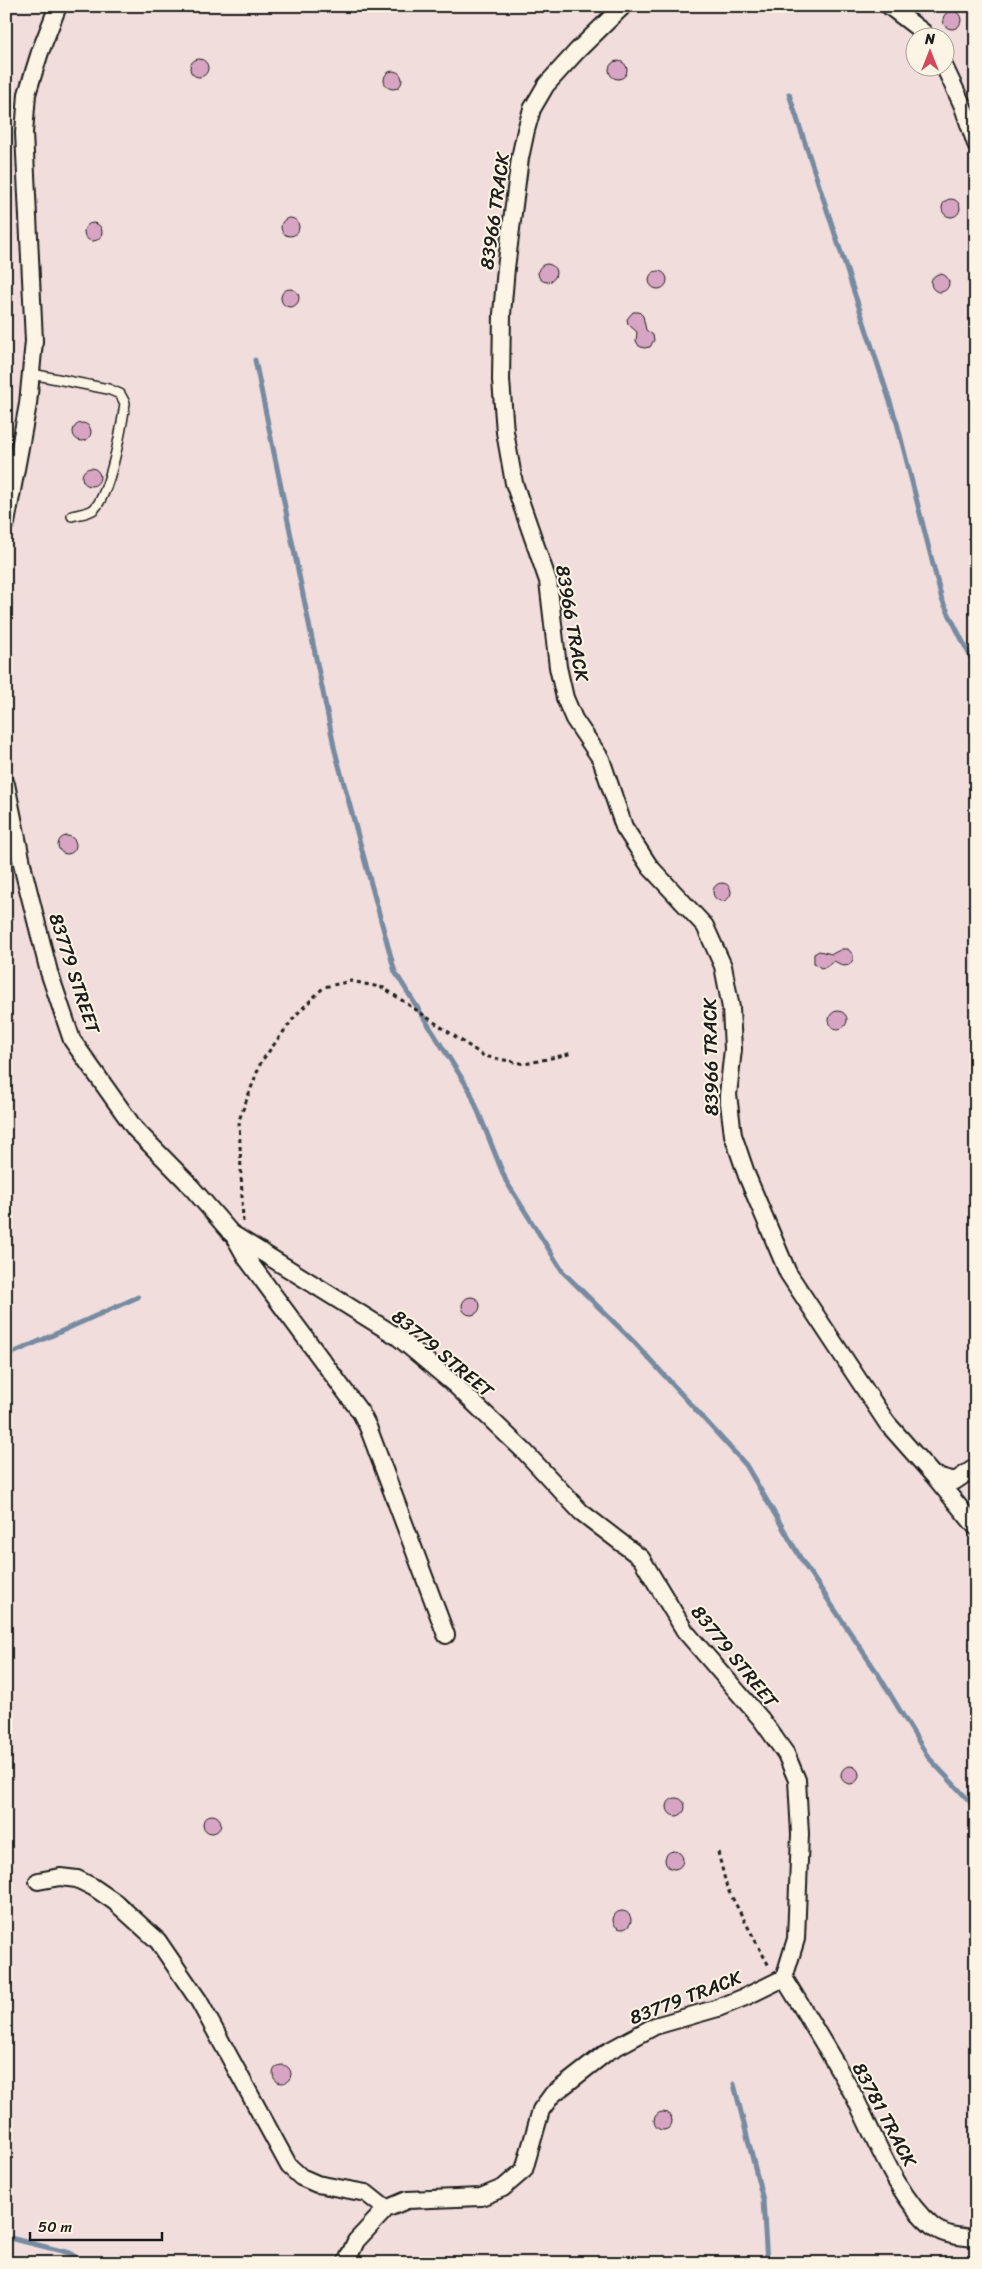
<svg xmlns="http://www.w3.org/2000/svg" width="982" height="2269" font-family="Sriracha,sans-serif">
<rect width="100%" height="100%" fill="#f1dddb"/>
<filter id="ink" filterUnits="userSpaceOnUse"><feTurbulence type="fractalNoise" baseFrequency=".02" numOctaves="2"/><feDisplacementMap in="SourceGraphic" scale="10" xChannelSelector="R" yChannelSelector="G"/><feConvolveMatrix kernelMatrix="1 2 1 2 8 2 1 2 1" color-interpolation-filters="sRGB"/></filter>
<g filter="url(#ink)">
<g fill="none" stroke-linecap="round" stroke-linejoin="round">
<path stroke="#768ba1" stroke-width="5" d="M789,94L897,423L942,600L976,668
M255,360L335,751L395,972L470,1091L506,1181L563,1272L634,1342L746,1465L804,1564L878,1674L928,1757L976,1808
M6,1356L138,1297
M734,2084L763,2200L767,2263
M6,2237L70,2253L83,2263"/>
</g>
<path fill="#d7a5c3" stroke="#1c1c1c" d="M943 20a9 9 0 1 1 18 0a9 9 0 1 1-18 0Z
M190 68a9 9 0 1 1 18 0a9 9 0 1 1-18 0Z
M609 70a9 9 0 1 1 18 0a9 9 0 1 1-18 0Z
M384 80a9 9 0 1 1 18 0a9 9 0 1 1-18 0Z
M942 208a9 9 0 1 1 18 0a9 9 0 1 1-18 0Z
M281 227a9 9 0 1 1 18 0a9 9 0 1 1-18 0Z
M84 232a9 9 0 1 1 18 0a9 9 0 1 1-18 0Z
M538 273a9 9 0 1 1 18 0a9 9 0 1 1-18 0Z
M649 280a9 9 0 1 1 18 0a9 9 0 1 1-18 0Z
M931 283a9 9 0 1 1 18 0a9 9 0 1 1-18 0Z
M281 298a9 9 0 1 1 18 0a9 9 0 1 1-18 0Z
M633,312H639L643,316L646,330L653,335L654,340L650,347L644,348L639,346L636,341L637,332L628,324L627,319Z
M73 432a9 9 0 1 1 18 0a9 9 0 1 1-18 0Z
M82 477a9 9 0 1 1 18 0a9 9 0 1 1-18 0Z
M58 845a9 9 0 1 1 18 0a9 9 0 1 1-18 0Z
M713 892a9 9 0 1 1 18 0a9 9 0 1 1-18 0Z
M842,949H848L853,955V960L849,965L844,966L834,961L826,967L821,968L814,963V954L819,951L832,954Z
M829 1020a9 9 0 1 1 18 0a9 9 0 1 1-18 0Z
M462 1306a9 9 0 1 1 18 0a9 9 0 1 1-18 0Z
M841 1775a9 9 0 1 1 18 0a9 9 0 1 1-18 0Z
M667 1807a9 9 0 1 1 18 0a9 9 0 1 1-18 0Z
M203 1824a9 9 0 1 1 18 0a9 9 0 1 1-18 0Z
M665 1860a9 9 0 1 1 18 0a9 9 0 1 1-18 0Z
M613 1920a9 9 0 1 1 18 0a9 9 0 1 1-18 0Z
M273 2074a9 9 0 1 1 18 0a9 9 0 1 1-18 0Z
M654 2121a9 9 0 1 1 18 0a9 9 0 1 1-18 0Z"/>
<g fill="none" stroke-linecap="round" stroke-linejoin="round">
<g stroke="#1c1c1c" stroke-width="12">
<path id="lane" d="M32,374L108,389L120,394L125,403C122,426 110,494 94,509C90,513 79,514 72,516"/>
</g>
<g stroke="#1c1c1c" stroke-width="20">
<path id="street" d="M623,6L577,51L546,85L532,109L526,130L520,158L506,268L502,314L501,380L505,432L514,483L548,581L558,667L565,698L574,719L601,759L624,827L650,867L705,926L723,966L731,1008L733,1049L728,1095L733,1135L747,1176L788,1273L887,1423L933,1475L976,1527
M889,6L923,32L926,38
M944,66L962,104L976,144
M6,523L28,404L34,341L24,133L27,94L40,52L58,6
M6,784L24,873L49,972L72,1040L135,1129L186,1181L231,1233L398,1337L454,1384L525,1452L581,1512L641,1558L685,1631L761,1719L786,1754L797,1780L800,1834L796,1939L784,1978
M233,1234L247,1259L361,1413L368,1427L446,1635
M933,1475L955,1481L976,1467
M38,1881L60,1877L77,1879L93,1887L115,1902L158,1941L199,2001L289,2166L301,2177L317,2184L366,2193L386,2209
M784,1978C808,2017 832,2056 854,2096C875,2137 897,2197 932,2226C944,2236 961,2237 976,2238
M346,2263L356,2241L386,2209L407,2200L481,2197L503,2188L524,2170L541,2110L552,2095L607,2052L655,2026L718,2008L745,1997L784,1978"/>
</g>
<path stroke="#1c1c1c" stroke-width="3" stroke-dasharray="4 4" stroke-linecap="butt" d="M243,1222L239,1120L261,1062L296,1015L324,987L351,981L384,988L484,1056L525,1064L573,1053
M718,1852L727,1888L770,1968"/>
<use href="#lane" stroke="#fcf5e5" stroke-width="9"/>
<use href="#street" stroke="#fcf5e5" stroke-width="16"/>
</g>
</g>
<g text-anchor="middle" stroke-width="4" stroke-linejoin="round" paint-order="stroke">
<g font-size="19" fill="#1c1c1c" stroke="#fcf5e5">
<text transform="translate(494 211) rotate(-82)" y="7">83966 TRACK</text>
<text transform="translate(573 623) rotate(80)" y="7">83966 TRACK</text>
<text transform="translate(75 973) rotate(72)" y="7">83779 STREET</text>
<text transform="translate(710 1057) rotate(-91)" y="7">83966 TRACK</text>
<text transform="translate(443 1353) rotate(40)" y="7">83779 STREET</text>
<text transform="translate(735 1656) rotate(51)" y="7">83779 STREET</text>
<text transform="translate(685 1997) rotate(-21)" y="7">83779 TRACK</text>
<text transform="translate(885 2114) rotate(62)" y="7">83781 TRACK</text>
</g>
</g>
<rect width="982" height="2269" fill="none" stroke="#fcf5e5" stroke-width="25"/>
<rect x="12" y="12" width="957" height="2244" fill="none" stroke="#1c1c1c" stroke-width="2" filter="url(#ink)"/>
<g transform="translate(930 52)"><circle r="24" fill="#fcf5e5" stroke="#a29e95"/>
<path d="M0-4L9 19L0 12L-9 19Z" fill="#d1495b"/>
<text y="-8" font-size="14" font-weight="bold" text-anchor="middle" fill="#1c1c1c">N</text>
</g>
<path d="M30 2232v8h132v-8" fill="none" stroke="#1c1c1c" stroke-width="2.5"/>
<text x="38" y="2232" font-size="15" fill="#1c1c1c" stroke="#fcf5e5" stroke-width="4" paint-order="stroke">50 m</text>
</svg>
